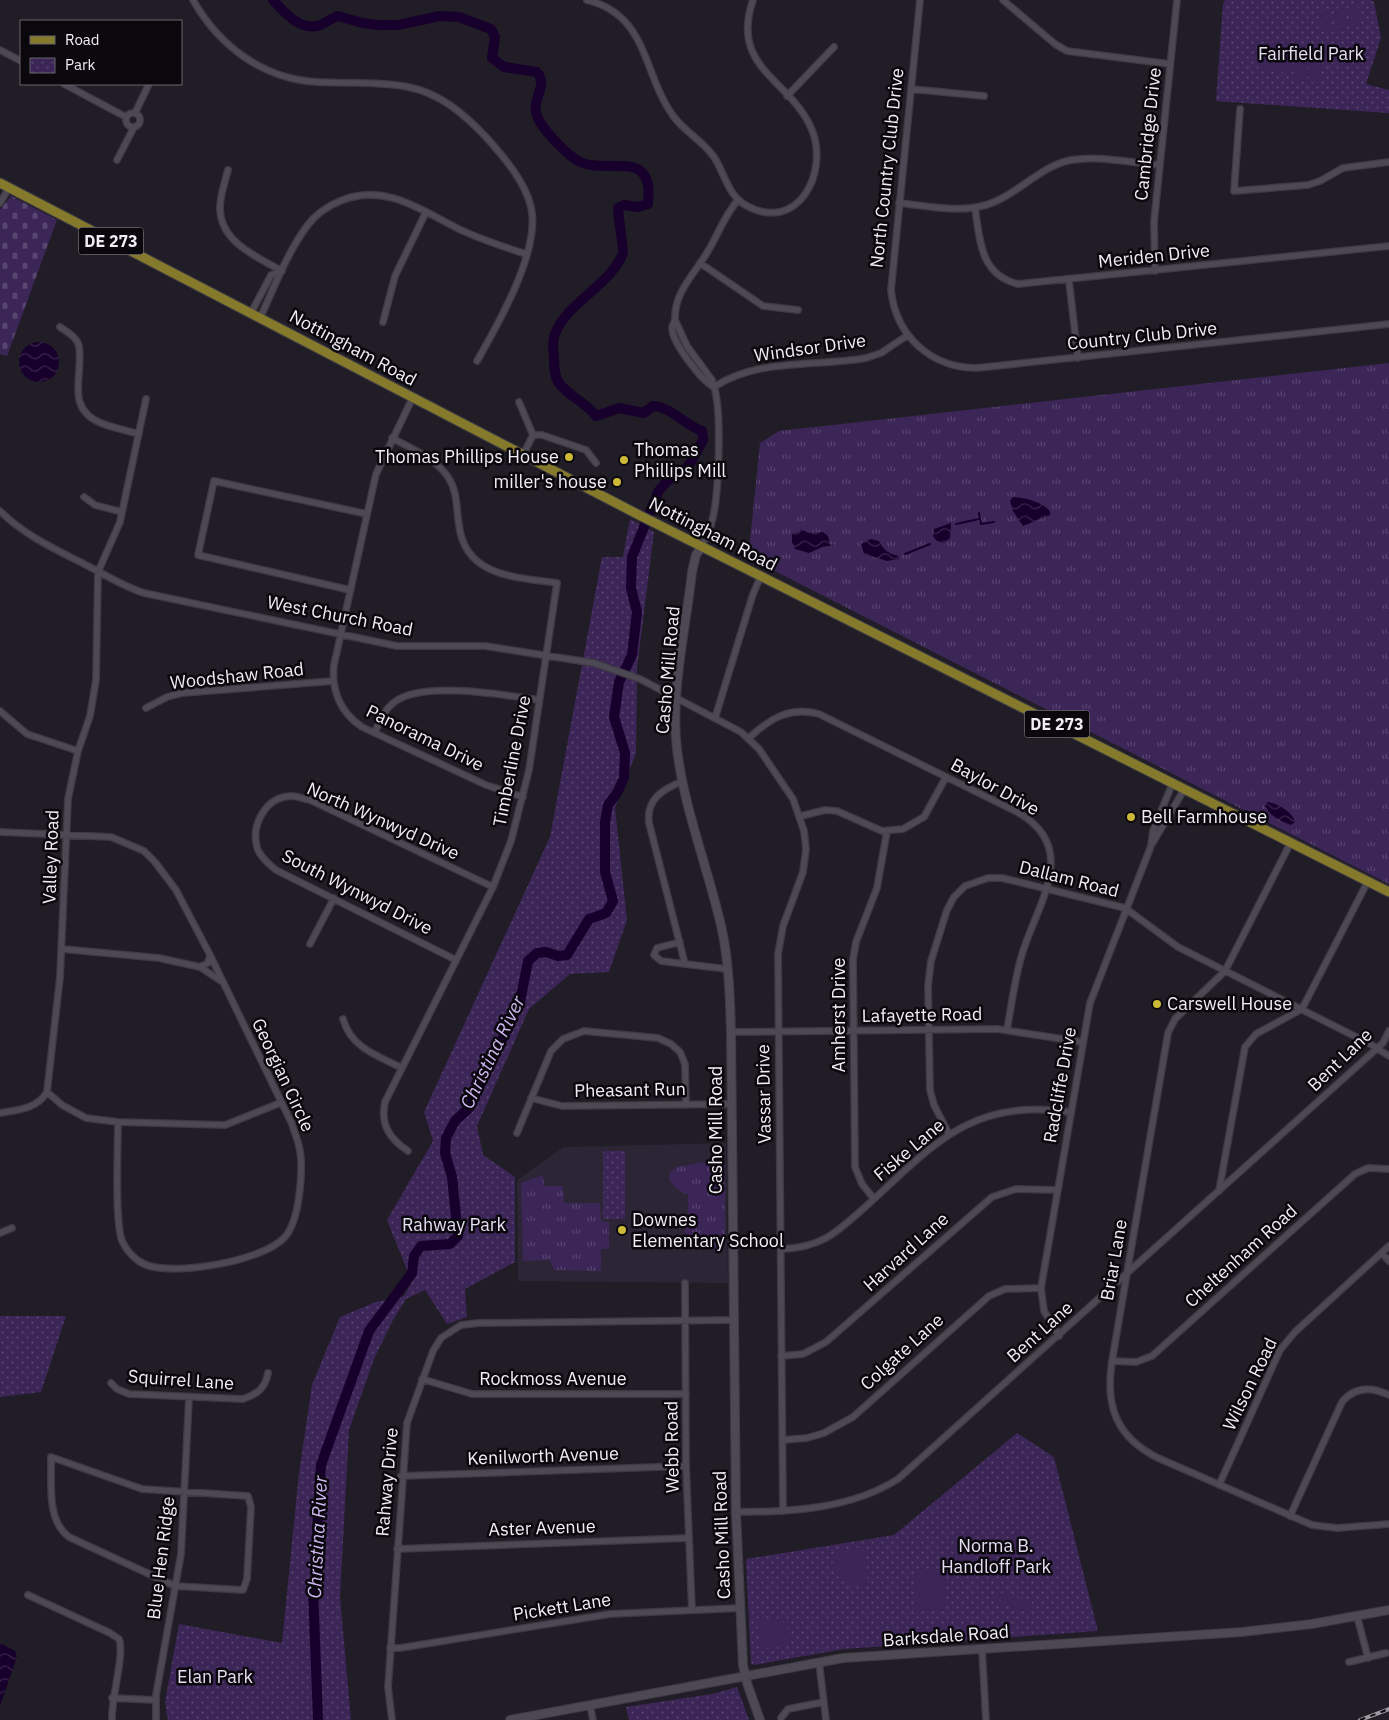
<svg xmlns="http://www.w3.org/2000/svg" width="1389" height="1720" font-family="'IBM Plex Sans',sans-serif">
<defs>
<pattern id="grass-tufts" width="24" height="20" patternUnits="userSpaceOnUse" patternTransform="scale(1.25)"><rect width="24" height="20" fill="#3c2557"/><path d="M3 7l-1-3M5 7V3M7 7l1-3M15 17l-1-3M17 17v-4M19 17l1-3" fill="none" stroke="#584570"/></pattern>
<pattern id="cemetery-stones" width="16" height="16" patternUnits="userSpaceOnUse" patternTransform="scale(1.25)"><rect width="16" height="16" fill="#3c2557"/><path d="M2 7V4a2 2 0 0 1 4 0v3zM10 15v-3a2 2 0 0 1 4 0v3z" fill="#584570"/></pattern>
<pattern id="park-dots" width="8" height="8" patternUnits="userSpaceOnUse" patternTransform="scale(1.25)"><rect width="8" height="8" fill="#3c2557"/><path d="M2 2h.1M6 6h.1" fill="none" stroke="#584570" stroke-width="1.8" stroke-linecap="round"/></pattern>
<pattern id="water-waves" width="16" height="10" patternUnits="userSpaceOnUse" patternTransform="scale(1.25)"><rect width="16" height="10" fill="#17002c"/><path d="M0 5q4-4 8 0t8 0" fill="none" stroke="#39264b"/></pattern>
</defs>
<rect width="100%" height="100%" fill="#211d27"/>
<path fill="#2b2535" d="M726,1143L728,1283L518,1281L517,1180L564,1147Z"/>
<path fill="url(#grass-tufts)" d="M1389,363V884L751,559L749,550L760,443L779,431Z
M717,1160L723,1161L725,1166V1244L721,1249C706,1252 684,1244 684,1225L688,1224V1194C682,1194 670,1184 669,1177L671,1171L677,1167Z
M543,1175L544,1186H563L564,1203H600L601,1221L609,1222V1249H601V1271L554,1270L550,1260L523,1261L521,1183Z"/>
<path fill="url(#cemetery-stones)" d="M11,196L57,220L7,356L0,354V210Z"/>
<path fill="url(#park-dots)" d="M1225,0H1371L1374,2L1381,38L1366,84L1389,90V113L1216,101L1223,4Z
M630,519L654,532L637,668L636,753L615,808L627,920L609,972L570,974L529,1009L477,1126L483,1155L515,1177V1262L465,1289L467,1317L447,1324L425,1290L406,1299L393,1320L374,1359L349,1430L340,1597L351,1720H168L165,1702L179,1624L282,1643L299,1473L312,1385L340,1317L376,1302L404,1296L412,1282L387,1220L433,1141L424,1112L550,837L602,557H623Z
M603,1151H625V1219H603Z
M0,1316H66L41,1392L0,1397Z
M1017,1433L1054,1457L1098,1631L844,1649L754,1665L751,1663L746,1559L894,1535Z
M737,1687L749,1720H629L626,1707L712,1694Z"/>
<path fill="#3c2557" d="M1358,7L1360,27L1351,28L1348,8Z
M1344,9L1347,29L1337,30L1335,10Z
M1330,11L1333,31L1323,32L1321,12Z
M1273,42L1294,44L1292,68L1288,73L1261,70C1261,57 1261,49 1273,42Z
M1295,61H1308L1307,82L1295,81Z
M1309,61L1322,62L1321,83L1308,82Z
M953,1544H962L963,1564H954Z
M966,1544H975V1564H966Z
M978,1544H987L988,1564H978Z
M865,1547L868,1583L848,1584L832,1570L834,1551Z
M943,1570L945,1609L917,1611L915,1572Z
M1004,1592L1014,1594L1021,1601L1030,1600L1031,1609L1025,1608L1019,1612L1013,1606L995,1603L994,1598Z
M769,1618L778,1619L787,1625L791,1638L787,1647L760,1648L758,1624L762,1620Z"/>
<path fill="url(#water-waves)" d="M19 362a20 20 0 1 1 40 0a20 20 0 1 1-40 0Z
M1013,497C1026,498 1040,501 1050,511V515L1023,526L1013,511L1010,501Z
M951,523L950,538L944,543L937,541L933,536L934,529Z
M800,529L809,533L823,532L828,536L830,544L836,545L822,547L809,553L795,549L792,542V534L800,532Z
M871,539L879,541C884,551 889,554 899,556V559L887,561L864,554L861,544Z
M1267,802C1277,803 1293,812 1295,822L1291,825C1280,821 1270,816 1265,806Z
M0,1643L15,1651L17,1657L0,1706Z"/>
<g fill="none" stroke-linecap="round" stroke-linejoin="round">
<path stroke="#17002c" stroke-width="2" d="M979,513L981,524L994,522
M956,524L979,519
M905,554L930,544"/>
<path stroke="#17002c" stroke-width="10" d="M273,0C283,11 299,30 317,26C323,25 331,18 338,16L362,23L379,25H398L440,16L459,17L491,29L495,37L492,58L504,67L537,72C548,86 533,97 536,112C538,126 564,151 575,159C604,179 655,143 648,204L638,207L624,205L618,208C618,215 624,251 623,253C611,285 566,303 555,334C552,341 553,350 554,357C554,366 554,376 559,383C568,396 586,402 596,416L619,408L644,413L653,406C672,407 684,425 702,431L703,440L691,462L684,471L667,481L658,492L632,557L631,588L637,612L632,655L619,682L614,717L625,753L624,778L617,793L608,805L605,822V872L613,901L606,913L589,919L567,955L558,956L546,952L537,953L528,961L520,1002L469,1108L455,1121L446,1138L445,1153L452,1177L458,1236L450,1244L421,1246L414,1256L412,1273L369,1331L321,1465L317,1531L320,1562L313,1588L318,1720"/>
<g stroke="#3d3a42" stroke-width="8">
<path id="street" d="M193,0C219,46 263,79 317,82C347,84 378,81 408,87C440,93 464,114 486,137C503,156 525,181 531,207C541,250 498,324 477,361
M587,0C649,15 642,74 674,117C685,132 703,141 714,157C725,174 728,196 747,206C798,233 829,173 812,130C792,80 729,69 753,0
M920,0L891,290C896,337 932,368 977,368L1389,324
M1003,0L1055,44L1067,51L1170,64
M0,50L21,61
M64,84L126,117
M911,89L984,96
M787,96L834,47
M1240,109L1234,191L1308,185L1320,181L1343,168L1389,162
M126 120a7 7 0 1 1 14 0a7 7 0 1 1-14 0Z
M135,113L149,84
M117,160L134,127
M228,170C225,182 220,195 220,208C220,242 257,257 282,271
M0,203L9,188
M899,203C929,206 965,215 994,202C1021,191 1041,166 1071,160C1099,155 1131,163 1159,165
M975,208C980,240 980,275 1018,284L1389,246
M700,263L763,306L798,310
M1155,271L1154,222L1177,0
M1069,281L1078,358
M251,313L271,275L282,271
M260,318C274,288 287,253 307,226C315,215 328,206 340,201C386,182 422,211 461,230C482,240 504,247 526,254
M675,320L687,346L712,380L714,387C702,381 672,343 672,328C672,325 674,323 675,320Z
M675,320C674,291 695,274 708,251C719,233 724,216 738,200
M383,322L395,276L426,212
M60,327C67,332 77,337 79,346C84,374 64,408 101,423C113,428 126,430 139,434
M413,397L376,474L334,665C331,691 341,713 362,727L486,785L523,797
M519,402L533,435
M392,438C412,449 435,458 448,477C458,492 456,508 459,525C465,577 516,577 557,583L529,770L511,841L493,887L385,1102C380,1125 390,1139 408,1151
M523,455L533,435H542L586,450L596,463
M84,497L95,505L122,512
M0,511C25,536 57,550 88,566C107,576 125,587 144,593L397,646H485L594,663L640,679L741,732L759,749L793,799L804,831L806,849L803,872L783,926L778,954L783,1511
M702,546C706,538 710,530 712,521C719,497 722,410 714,387C757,358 816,367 866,358L881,353L908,335
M350,590L198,555L214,481L367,514
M146,708L167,697L182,693L333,681
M0,711L27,734L78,751
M715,718L753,594L761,576
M375,732C380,721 385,708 396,701C425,681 505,695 539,700
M749,738C769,719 790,706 819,714L1017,812C1080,847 1039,901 1023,951C1015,976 1012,1003 1007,1029
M683,781C663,789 646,799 649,823L685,964L727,969
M801,816L825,810L837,811L882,831L903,829L924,817L946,777
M0,832L111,837L144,851L155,862L176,890L209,953L292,1124C294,1131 297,1138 299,1146C304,1167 300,1220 285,1237C264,1261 172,1277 144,1264C135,1260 127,1251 123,1243C114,1227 118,1145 118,1122
M1291,842L1225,971L1175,1019L1168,1033L1112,1361C1105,1406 1116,1437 1158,1458L1312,1525L1337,1528L1389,1524
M1152,844L1185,788
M680,942L657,948L654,955L661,961L685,964
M310,944L334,898
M62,949L159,958L200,967
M210,955L208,963L200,967L221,981
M456,960L276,870C269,864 259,856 257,847C251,824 266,797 291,796C297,796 304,799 310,800L493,887
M343,1019C351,1048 378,1056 402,1068
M731,1032L997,1029L1082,1042
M47,1092L62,1105L86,1118L118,1122L225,1125L280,1103
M531,1098L562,1106L731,1104
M0,1113C18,1110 37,1109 47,1092L60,977L68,799L78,751L90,716L96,680L98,572L120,522L146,399
M517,1133L551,1051L563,1039L584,1031L658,1038L671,1044L680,1052L685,1064L686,1105
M949,1134L934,1105L930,1090L928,986L931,961L947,910L954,897L965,886L988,878H1002L1125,908L1178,947L1372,1045L1389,1056
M1219,1191L1245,1047L1256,1034L1302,1009L1368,881
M874,1199L862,1184L855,1167L853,959L856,942L877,888L887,831
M0,1233L12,1228
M781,1249C820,1248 835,1234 863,1209C932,1147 969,1097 1070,1112
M1382,1253L1389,1261
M685,1283L686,1466L692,1610
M1059,1336L1044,1311L1041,1288L1090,1003L1151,846L1153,831L1173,782
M781,1356L803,1354L826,1342L992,1197L1016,1189L1057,1190
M1112,1361L1136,1362L1152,1356L1355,1174L1368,1168L1389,1169
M422,1379L472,1394H686
M111,1383L117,1389L129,1394L243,1399C257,1394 265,1389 268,1373
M782,1440L807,1438L824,1433L853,1417L989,1296L1005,1289L1041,1288
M51,1457L142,1489L248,1496L251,1507L247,1579L243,1590L175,1586L69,1537C46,1520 52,1483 51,1457Z
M401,1476L686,1466
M1219,1485L1280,1350L1295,1332L1389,1246
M736,1512C791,1512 851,1509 898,1479L1383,1043L1389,1031
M1290,1516L1342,1402C1355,1386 1372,1387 1389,1395
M397,1549L689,1538
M28,1595L110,1633L119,1639C125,1653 111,1699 112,1720
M1357,1616L1368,1658
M390,1648H400L610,1614L740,1608
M982,1649L986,1720
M819,1662L826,1720
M1349,1662L1386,1653
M112,1698L155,1700
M590,1706L593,1720
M781,1718L788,1709L824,1702
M156,1720V1695L181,1554L189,1398
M392,1720L388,1687L407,1423L433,1351L441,1338L461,1325L479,1323L733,1320"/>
</g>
<g stroke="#3d3a42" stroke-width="10">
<path id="secondary" d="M702,546L696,555L692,572C686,628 670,695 677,749C684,809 709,871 722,930C729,963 730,998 731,1032L736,1512L743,1665L747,1683L760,1720
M510,1720L843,1658L1242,1632L1312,1624L1389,1610"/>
</g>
<g stroke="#3d3a42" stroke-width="11">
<path id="primary" d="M0,183L639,515L1389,892"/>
</g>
<use href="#street" stroke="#4c4854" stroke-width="5.5"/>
<use href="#secondary" stroke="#4c4854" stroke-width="8"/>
<use href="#primary" stroke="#85792c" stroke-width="9"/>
<g stroke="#9c99a2" stroke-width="4">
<path id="rail" d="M1360,1720L1389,1709"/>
</g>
<use href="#rail" stroke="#0a080d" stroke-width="2" stroke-dasharray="5.5" stroke-linecap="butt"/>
</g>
<g fill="#ccb938" stroke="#0a080d" stroke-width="2">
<circle cx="569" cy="457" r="5"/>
<circle cx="624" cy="460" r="5"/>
<circle cx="617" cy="482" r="5"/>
<circle cx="1131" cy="817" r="5"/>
<circle cx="1157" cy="1004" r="5"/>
<circle cx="622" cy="1230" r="5"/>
</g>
<g text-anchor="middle" stroke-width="5" stroke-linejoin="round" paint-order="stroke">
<g fill="#0a080d" stroke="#aba8af" stroke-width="1">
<rect x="78.5" y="227.5" width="65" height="27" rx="4"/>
<rect x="1024.5" y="710.5" width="65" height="27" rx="4"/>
</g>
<g font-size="16" font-weight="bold" fill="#f0edf5">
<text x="111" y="247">DE 273</text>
<text x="1057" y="730">DE 273</text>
</g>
<g font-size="18" fill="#e5def2" stroke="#0a080d">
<text x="1311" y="60">Fairfield Park</text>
<text x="454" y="1231">Rahway Park</text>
<text x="996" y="1552">Norma B.<tspan x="996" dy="21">Handloff Park</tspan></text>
<text x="215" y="1683">Elan Park</text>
</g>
<g font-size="18" fill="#f0edf5" stroke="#0a080d">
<text transform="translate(1148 134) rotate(-84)" y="6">Cambridge Drive</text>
<text transform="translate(887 168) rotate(-84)" y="6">North Country Club Drive</text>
<text transform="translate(1154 256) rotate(-6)" y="6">Meriden Drive</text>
<text transform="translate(1142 336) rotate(-6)" y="6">Country Club Drive</text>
<text transform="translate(353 348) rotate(28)" y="6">Nottingham Road</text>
<text transform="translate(810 348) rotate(-8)" y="6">Windsor Drive</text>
<text transform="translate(713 534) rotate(27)" y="6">Nottingham Road</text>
<text transform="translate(340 616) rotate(11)" y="6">West Church Road</text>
<text transform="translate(668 670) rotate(-85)" y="6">Casho Mill Road</text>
<text transform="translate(237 676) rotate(-6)" y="6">Woodshaw Road</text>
<text transform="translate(425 738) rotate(26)" y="6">Panorama Drive</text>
<text transform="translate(512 761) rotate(-79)" y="6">Timberline Drive</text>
<text transform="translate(995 787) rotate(29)" y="6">Baylor Drive</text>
<text transform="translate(383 821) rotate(24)" y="6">North Wynwyd Drive</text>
<text transform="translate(51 857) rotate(-88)" y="6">Valley Road</text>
<text transform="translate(1069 879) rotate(14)" y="6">Dallam Road</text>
<text transform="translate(357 892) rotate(27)" y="6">South Wynwyd Drive</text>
<text transform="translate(839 1015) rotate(-90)" y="6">Amherst Drive</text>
<text transform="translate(922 1015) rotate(-1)" y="6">Lafayette Road</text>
<text transform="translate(1340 1060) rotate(-44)" y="6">Bent Lane</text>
<text transform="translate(283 1075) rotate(65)" y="6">Georgian Circle</text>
<text transform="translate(1060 1085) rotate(-80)" y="6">Radcliffe Drive</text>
<text transform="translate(630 1090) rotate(-1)" y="6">Pheasant Run</text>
<text transform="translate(764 1094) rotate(-91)" y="6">Vassar Drive</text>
<text transform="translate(716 1130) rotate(-90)" y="6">Casho Mill Road</text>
<text transform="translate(909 1150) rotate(-40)" y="6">Fiske Lane</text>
<text transform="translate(906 1252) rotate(-42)" y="6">Harvard Lane</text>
<text transform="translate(1241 1256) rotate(-42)" y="6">Cheltenham Road</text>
<text transform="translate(1114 1260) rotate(-80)" y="6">Briar Lane</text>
<text transform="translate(1040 1332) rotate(-42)" y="6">Bent Lane</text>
<text transform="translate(902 1352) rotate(-42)" y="6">Colgate Lane</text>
<text x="553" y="1385">Rockmoss Avenue</text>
<text transform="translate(181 1380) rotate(4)" y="6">Squirrel Lane</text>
<text transform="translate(1250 1384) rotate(-64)" y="6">Wilson Road</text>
<text transform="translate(672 1447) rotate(-91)" y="6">Webb Road</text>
<text transform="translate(543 1456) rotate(-2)" y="6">Kenilworth Avenue</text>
<text transform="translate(387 1482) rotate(-85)" y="6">Rahway Drive</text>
<text transform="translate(542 1528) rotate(-2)" y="6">Aster Avenue</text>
<text transform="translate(722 1535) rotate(-92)" y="6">Casho Mill Road</text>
<text transform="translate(161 1558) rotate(-83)" y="6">Blue Hen Ridge</text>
<text transform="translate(562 1607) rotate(-9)" y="6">Pickett Lane</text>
<text transform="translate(946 1636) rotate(-4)" y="6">Barksdale Road</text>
</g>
<g font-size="18" fill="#f0edf5" stroke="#0a080d" text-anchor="start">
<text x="634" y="456">Thomas<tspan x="634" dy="21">Phillips Mill</tspan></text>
<text x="559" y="463" text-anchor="end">Thomas Phillips House</text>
<text x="607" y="488" text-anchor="end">miller's house</text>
<text x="1141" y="823">Bell Farmhouse</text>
<text x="1167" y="1010">Carswell House</text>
<text x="632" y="1226">Downes<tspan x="632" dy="21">Elementary School</tspan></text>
</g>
<g font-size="19" font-style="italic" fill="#cfb7f1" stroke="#0a080d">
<text transform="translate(492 1052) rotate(-64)" y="7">Christina River</text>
<text transform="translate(317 1537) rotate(-87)" y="7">Christina River</text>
</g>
</g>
<rect x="20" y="20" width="162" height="65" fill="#0a080d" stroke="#66646a"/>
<rect x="30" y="36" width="25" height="8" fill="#85792c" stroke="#66646a"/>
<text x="65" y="45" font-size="15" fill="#f0edf5">Road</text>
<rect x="30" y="58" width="25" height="15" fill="url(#park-dots)" stroke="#66646a"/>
<text x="65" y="70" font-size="15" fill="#f0edf5">Park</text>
</svg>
